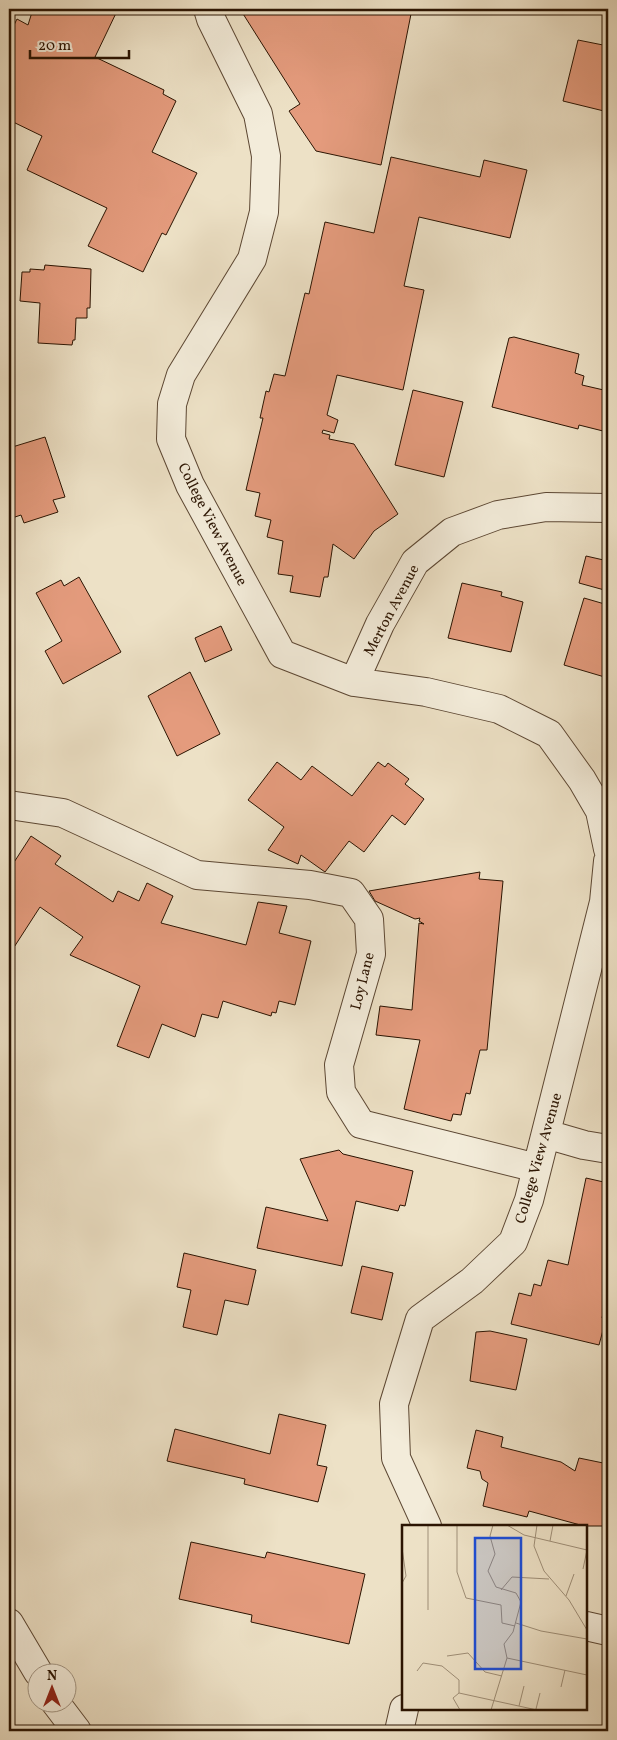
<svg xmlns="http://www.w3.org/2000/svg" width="617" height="1740" font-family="Vollkorn,serif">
<rect width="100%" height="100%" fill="#ede1c6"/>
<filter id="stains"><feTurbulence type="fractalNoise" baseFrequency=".004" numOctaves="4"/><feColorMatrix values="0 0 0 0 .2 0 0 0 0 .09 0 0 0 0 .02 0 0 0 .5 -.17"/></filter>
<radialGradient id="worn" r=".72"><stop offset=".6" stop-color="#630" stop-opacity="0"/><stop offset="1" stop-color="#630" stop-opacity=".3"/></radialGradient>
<path fill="#e49b7d" stroke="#2b1402" d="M33,9H118L95,57L164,90L163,94L176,101L152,152L197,173L166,235L162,233L143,272L88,246L107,208L27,170L42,136L9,120V35L17,19L28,25Z
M240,9H412L381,165L316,151L289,111L300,104Z
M578,40L608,46V112L563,101Z
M391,157L480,177L484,160L527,170L510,238L419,217L404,286L424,290L403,390L337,375L327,415L338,420L334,433L323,430L322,433L330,435L329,439L354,444L398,514L374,531L354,559L333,544L328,577H324L320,597L290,592L293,576L278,574L283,541L267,537L271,520L255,516L260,493L246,490L263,418H260L266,391L269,392L274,374L285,376L305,293L309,294L325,222L374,233Z
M45,265L91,269L90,308H87V318H76L75,340H73L72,345L38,343L40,303L20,301L22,272H30V269L44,270Z
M514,337L579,354L575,373L584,376L582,385L608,391V407L603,431L579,425L578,429L492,407L509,338Z
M413,390L463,402L444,477L395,465Z
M45,437L65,497L53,500L58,512L24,523L21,515L9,519V448Z
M586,556L608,561V591L579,583Z
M79,577L121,652L63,684L45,651L62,641L36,593L61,580L64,586Z
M462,583L502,592L501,596L523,602L511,652L448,638Z
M584,598L608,605V678L564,665Z
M221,626L232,650L205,662L195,638Z
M190,672L220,734L177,756L148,696Z
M277,762L301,780L312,766L352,796L378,762L385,767L388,763L409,779L405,784L424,799L405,825L392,815L364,852L349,841L325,872L301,855L298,864L268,850L284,827L248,800Z
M31,836L61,856L55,864L113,902L118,891L139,901L147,883L173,896L161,923L246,945L258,902L287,906L279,933L311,941L295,1005L279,1001L276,1013L272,1012L271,1016L223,1001L218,1018L202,1014L195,1037L162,1024L149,1058L117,1046L140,986L70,955L83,937L40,907L9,955V870Z
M480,872L479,879L503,881L487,1050H480L470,1094L466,1093L461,1115L453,1114L451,1121L404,1109L420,1040L376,1035L380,1006L412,1010L419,923L424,924L419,921L420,918L415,919L375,901L369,891Z
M339,1150L343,1154L413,1171L405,1206L400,1205L398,1211L356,1201L342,1266L257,1248L266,1207L328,1221L300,1159Z
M586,1178L608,1183V1291L602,1318L606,1319L599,1345L511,1324L519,1293L531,1296L534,1284L541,1286L548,1260L568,1265Z
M184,1253L256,1270L248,1305L225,1300L217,1335L183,1327L191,1290L177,1287Z
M362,1266L393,1273L382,1320L351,1313Z
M490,1331L527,1339L516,1390L470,1381L476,1332Z
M279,1414L326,1425L317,1465L327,1467L318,1502L244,1484L245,1479L167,1461L175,1429L270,1454Z
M476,1430L503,1437L501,1447L561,1462L575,1471L579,1458L608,1464V1526H584L529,1511L527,1517L483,1506L488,1483L482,1479L480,1471L467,1468Z
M191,1542L265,1558L267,1552L365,1574L349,1644L251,1622L252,1615L179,1599Z"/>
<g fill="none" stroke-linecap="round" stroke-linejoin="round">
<g stroke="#5c4733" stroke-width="30">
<path id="minor" d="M208,9L211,19L258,114L266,156L264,212L252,259L181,375L172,404L171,439L190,485L282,654L354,682L426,692L499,709L549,734L582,780L600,811L608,849
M354,682L380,624L415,562L452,532L498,515L546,507L608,508
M9,805L63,813L197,875L310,885L351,893L369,919L371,954L339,1065L341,1092L361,1124L537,1168
M546,1134L584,1145L608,1149
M427,1526L396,1458L394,1404L420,1319L472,1281L513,1242L529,1200L604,902L608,861
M9,1623L38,1672
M586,1626L608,1631
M55,1702L77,1731
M399,1731L404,1709"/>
</g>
<use href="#minor" stroke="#f3ecda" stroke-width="28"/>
</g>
<g text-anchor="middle" stroke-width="4" stroke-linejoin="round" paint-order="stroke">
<g font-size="15" fill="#2b1402" stroke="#f3ecda">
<text transform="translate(213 524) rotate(63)" y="5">College View Avenue</text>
<text transform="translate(391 610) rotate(-62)" y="5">Merton Avenue</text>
<text transform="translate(362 981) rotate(-76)" y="5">Loy Lane</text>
<text transform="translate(538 1158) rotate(-74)" y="5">College View Avenue</text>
</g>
</g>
<g transform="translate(402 1525)">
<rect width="185" height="185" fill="#ede1c6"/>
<path fill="none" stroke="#9f8f78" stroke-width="1" d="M55,0V47L64,73L99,80L100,98L113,101M105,0L122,10L185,25M135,0L132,21L142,46L167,75L185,105M148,16L151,0M0,23L4,51L0,58M181,44L185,25M99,65L110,52L147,54M164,71L172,49M26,85V0M114,98L139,106L185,114M45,131L66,128L83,147L100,151M105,133L185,150M15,146L21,138L40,141L57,155V168M159,162L163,145M57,168L135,185M57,168L51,173L58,185M117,181L122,161M134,184L138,168M89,185L105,133L102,119L111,107L119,77L114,68L94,62L86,46L93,29L88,11L91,0"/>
<path fill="#1d4ed8" fill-opacity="0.15" stroke="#1d4ed8" stroke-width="2.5" d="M73,13H119V144H73Z"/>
<rect width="185" height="185" fill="none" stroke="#2b1402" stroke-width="2.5"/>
</g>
<rect width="617" height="1740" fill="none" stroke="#ede1c6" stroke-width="30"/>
<rect x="10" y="10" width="597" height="1720" fill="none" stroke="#2b1402" stroke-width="2.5"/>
<rect x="15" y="15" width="587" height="1710" fill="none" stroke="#2b1402"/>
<g transform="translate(52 1688)"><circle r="24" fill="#f3ecda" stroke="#a39684"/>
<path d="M0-4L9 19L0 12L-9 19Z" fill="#8f2418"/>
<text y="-8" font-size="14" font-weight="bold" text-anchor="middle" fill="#2b1402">N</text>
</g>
<path d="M30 50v8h99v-8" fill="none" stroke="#2b1402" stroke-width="2.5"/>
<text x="38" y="50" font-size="15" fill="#2b1402" stroke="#f3ecda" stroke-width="4" paint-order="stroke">20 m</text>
<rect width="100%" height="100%" filter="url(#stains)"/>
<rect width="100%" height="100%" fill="url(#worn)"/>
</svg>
